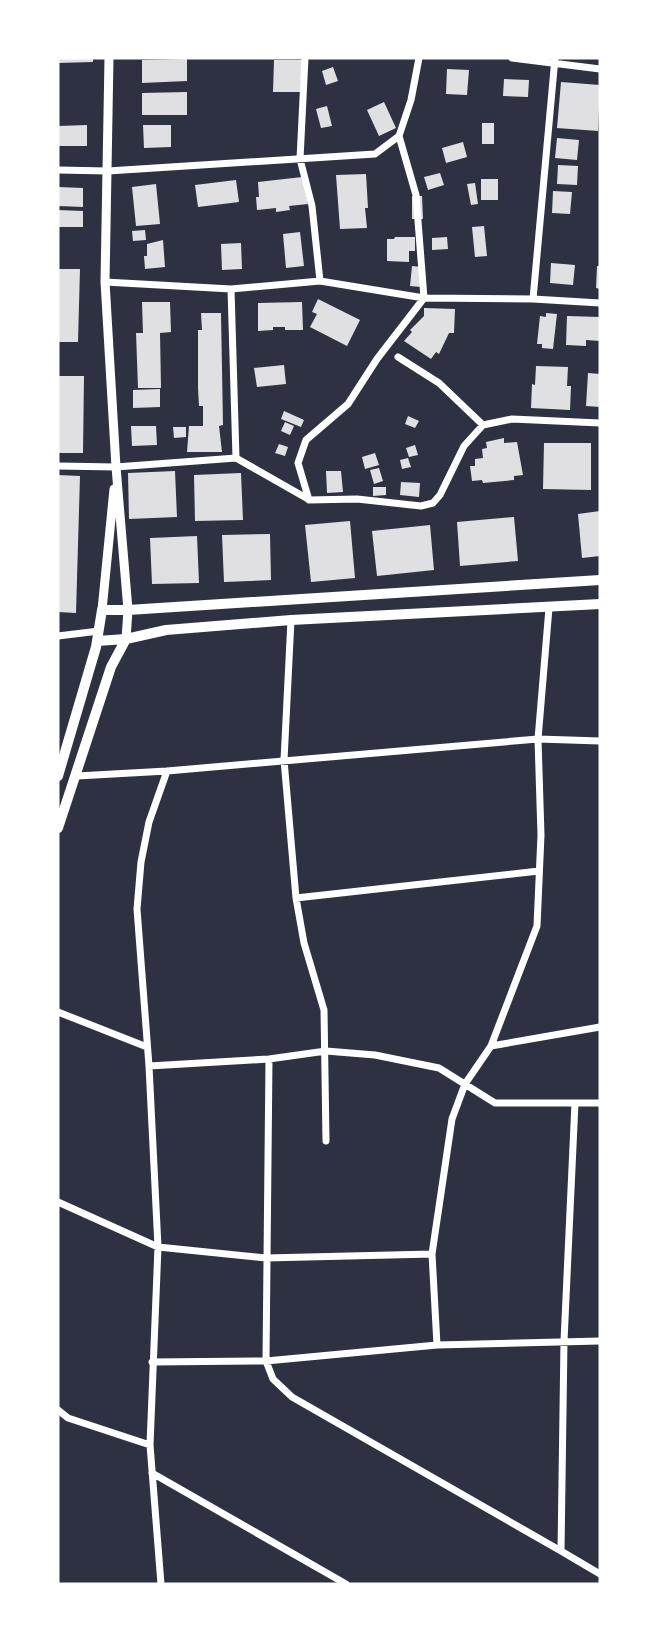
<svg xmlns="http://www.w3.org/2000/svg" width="658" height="1642" font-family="'Work Sans',sans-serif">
<rect width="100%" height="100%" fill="#2d3142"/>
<path fill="#e0e0e3" d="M58,58H93V62L58,63Z
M187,59V81L142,83V60Z
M274,60H302V92H273Z
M333,67L338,81L326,85L322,71Z
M447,69L469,70L467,95L446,94Z
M504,79L529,80L528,97L503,96Z
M561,82L600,85L598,131L557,128Z
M187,92V115H142V93Z
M384,102L396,128L379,136L367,110Z
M327,106L332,126L321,128L316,109Z
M482,123H494V144H482Z
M87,125V146H58V126Z
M143,125H171V147L144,148Z
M557,138L579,140L577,160L555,158Z
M463,142L467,157L446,163L442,148Z
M558,165L578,166L577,185L557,184Z
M440,173L444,185L428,190L424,177Z
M366,174L368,208H365L367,228L340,229L336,175Z
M302,177L308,204L289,206L290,210L276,212V208L257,210L256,197H259L258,182Z
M481,179H498V200H481Z
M236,180L239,202L198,207L195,185Z
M475,183L478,204L471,205L467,184Z
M156,184L160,224L136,226L132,187Z
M58,187L83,188V207L58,206Z
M553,191L572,192L570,214L552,213Z
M412,196H422L423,219H412Z
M58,210L83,211V227H58Z
M484,226L487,256L475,257L472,227Z
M145,230L146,240L133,241L132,231Z
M300,232L304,266L286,268L283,234Z
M395,237H415V251H409V262L387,261V239H394Z
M447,237L448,249L432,250V238Z
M163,240L165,267L145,269L144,256H147V244Z
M241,243L242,269L222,270L221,244Z
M551,263L575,265L573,285L550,283Z
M412,266L422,267L421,287L410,286Z
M597,266H600V289L596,288Z
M58,269H80L78,342H58Z
M318,299L360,320L347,346L310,327L317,314L312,312Z
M142,302H170L171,332L160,333L161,388H138L136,333H143Z
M302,302L303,330H285V327H273V330L258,331V303Z
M424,308L455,309L454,333H449L439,354L436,352L431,359L404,341L412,332L410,330L424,316Z
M201,313H221L223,425L219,426L222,452H187L189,426H203V406H199L198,388V330H202Z
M546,313L557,314L553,349L542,348V344H537L540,316L546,317Z
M567,316L600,317V341L586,340V346L566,345Z
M284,365L286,384L257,387L254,368Z
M536,366L568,367L567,386H571L570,410L531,408L532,384L535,385Z
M588,373L600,374V407L586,406Z
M59,376H84L83,453H58Z
M160,389V407L133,408V390Z
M284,411L304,420L301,427L281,419Z
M408,416L419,421L415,428L405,424Z
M285,422L294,426L290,435L281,431Z
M131,426H156L157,445L132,446Z
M173,427H186V437L174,438Z
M504,438V443L517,442L523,475L514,476V480L483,483L482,480L472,481L470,466H475V459L483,458L482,449L487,448L486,442Z
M544,443H591V490L543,489Z
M279,444L288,447L285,456L275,453Z
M415,445L418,455L409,457L406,448Z
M375,453L379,465L365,469L362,457Z
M408,458L411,467L402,469L400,460Z
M379,468L383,481L374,484L370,470Z
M175,471L177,517L129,519L128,473Z
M326,471H341L343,492L327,493Z
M241,473L243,520L195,521L194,475Z
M58,475L80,476L76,613L58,612Z
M401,482L420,483L419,497L400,495Z
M373,487H386V495L373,496Z
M600,511V556L582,558L578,514Z
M514,517L518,561L460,566L457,522Z
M350,521L355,578L311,582L305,525Z
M430,525L434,570L377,576L372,531Z
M270,534L271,580L224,582L222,535Z
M197,536L199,583L152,584L150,538Z"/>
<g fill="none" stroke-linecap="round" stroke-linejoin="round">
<path stroke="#fff" stroke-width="7" d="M305,58L300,159L312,206L320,281
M512,58L600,69
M58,170L108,171L375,154L399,136
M105,282L231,289L236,458
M231,289L320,281L424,298L533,299L600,303
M533,299L555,58
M398,357L439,383L483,425L512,419L600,423
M58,466L116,467L236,458L308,499
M309,500L298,463L306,440L348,404L377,359L424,298L416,195L399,136L411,100L419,58
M309,500L357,499L421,506L433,503L440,495L464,446L483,425
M291,620L284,760L296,898L304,943L324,1010L326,1141
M58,636L99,631
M77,776L167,771L538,739L600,741
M296,898L539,871
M58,1012L147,1047
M491,1046L600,1027
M269,1059L266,1361L273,1379L292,1397L561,1551
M149,1066L269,1059L326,1051L375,1055L439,1068L495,1103H600
M575,1103L564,1341L561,1551L600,1574
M58,1202L158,1247L266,1258L432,1254
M437,1345L432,1254L452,1119L465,1084L491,1046L537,926L541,835L538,739L549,608
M152,1362L266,1361L437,1345L600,1341
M58,1410L68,1418L150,1445
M152,1473L346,1584
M161,1584L150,1445L158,1247L149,1066L137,909L141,862L149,822L167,771"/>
<path stroke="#fff" stroke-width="9" d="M109,58L105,282L116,467L128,610L126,639
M102,610L114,489"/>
<path stroke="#fff" stroke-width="10" d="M97,641L126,639
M58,776L96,647L102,610H128L600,580
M58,828L111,667L126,639L166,630L291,620L600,604"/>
</g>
<rect width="658" height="1642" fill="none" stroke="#ffffff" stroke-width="119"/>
</svg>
